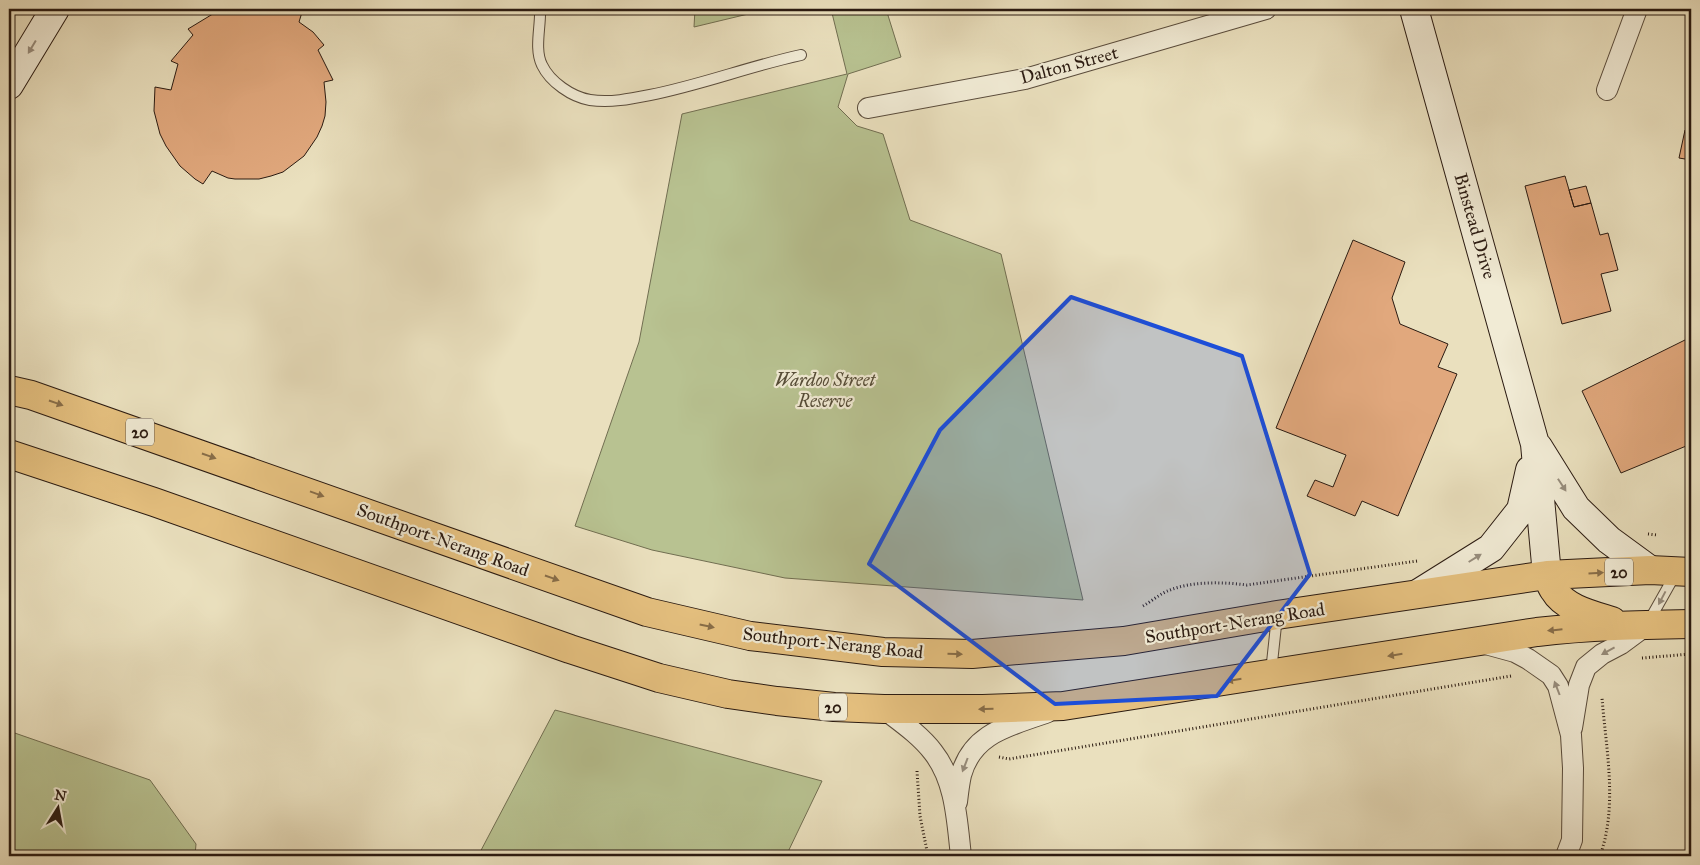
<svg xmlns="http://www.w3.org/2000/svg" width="1700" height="865" font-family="'IM FELL Great Primer',serif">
<rect width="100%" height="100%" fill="#eae0be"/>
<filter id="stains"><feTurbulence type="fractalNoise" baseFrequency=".004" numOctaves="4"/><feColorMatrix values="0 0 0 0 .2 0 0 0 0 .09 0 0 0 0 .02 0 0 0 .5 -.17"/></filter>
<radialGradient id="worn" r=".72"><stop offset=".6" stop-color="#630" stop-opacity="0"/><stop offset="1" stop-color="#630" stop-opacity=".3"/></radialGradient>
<path fill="#b8c291" stroke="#716e51" d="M695,9H769L694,27Z
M831,9H886L901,57L848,74L838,107L857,126L883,134L910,220L1001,254L1083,600L785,578L652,550L575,526L639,342L682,114L847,74Z
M555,710L822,781L786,856H478Z
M9,731L150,780L196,844L195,856H9Z"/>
<path fill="#e1a87d" stroke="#2a1a11" d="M216,9H303L299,22L313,32L324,45L318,50L333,80L324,82L326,102L325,116L322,126L317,137L304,156L283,172L271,176L259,179H235L228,178L212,171L203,184L195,179L180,166L166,146L160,134L154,111L155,87L171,90L178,64L171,61L193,35L188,29L216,12Z
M1685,130L1691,132V160L1679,158Z
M1565,176L1574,207L1591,203L1600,235L1608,233L1618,270L1601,274L1611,311L1562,324L1525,186Z
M1586,186L1591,203L1574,207L1569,190Z
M1353,240L1405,262L1392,298L1400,324L1448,344L1438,367L1457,374L1398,516L1362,501L1355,516L1307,496L1315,480L1333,487L1346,455L1276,428Z
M1691,337V444L1621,473L1582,391Z"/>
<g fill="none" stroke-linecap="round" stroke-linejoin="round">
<g stroke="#5a4c3c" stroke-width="12">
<path id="lane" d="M540,9C541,26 534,49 542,65C550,82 572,97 590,100C610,103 630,99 650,95C701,85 750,66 801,55
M1649,621L1676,573
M1271,672L1277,616"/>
</g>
<g stroke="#5a4c3c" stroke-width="22">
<path id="street" d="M1607,90L1637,9
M868,108L1025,79L1266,9
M1482,643L1515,652L1528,659L1551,675L1558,686L1571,735L1573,768L1572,840L1566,856
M884,709C901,722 920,735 933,752C956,781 957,822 961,856
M1572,728L1579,685L1586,667L1602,654L1621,644L1648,624
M957,802C958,793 959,784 961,775C973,732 1010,726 1048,712"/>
</g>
<g stroke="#2a1a11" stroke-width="30">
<path id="secondary" d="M1414,9L1535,444L1547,575
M9,85L55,9
M1538,447L1576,508L1609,540L1650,570
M1419,593L1491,548L1521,510L1530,470"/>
</g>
<g stroke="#2a1a11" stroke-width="30">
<path id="primary" d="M9,390L31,395L647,612L750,636L883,652L972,654L1124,641L1277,615L1547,575L1650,570L1691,572
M9,454L154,502L570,649L659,678L728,694L777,701L834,707L884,709H983L1063,706L1537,632C1589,626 1640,625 1691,624
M1547,575C1549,580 1551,586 1554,590C1565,609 1593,615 1612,621"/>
</g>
<path stroke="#2a1a11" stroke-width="3" stroke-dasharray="1 2.5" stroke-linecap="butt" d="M1648,534L1657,535
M1143,606C1152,601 1161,593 1170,590C1193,581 1223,582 1247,585L1417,561
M1642,658L1691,654
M999,757L1009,759L1511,676
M917,771L920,816L928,856
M1600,856C1618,806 1606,749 1602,698"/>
<use href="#lane" stroke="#f1ebd5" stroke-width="10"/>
<use href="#street" stroke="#f1ebd5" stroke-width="20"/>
<use href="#secondary" stroke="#f1ebd5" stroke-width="28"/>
<use href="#primary" stroke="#e5c07f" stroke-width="28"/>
</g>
<defs><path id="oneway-solid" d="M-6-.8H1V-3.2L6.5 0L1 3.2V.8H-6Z" transform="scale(1.25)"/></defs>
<g fill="#978d7d">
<use href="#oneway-solid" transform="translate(32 47) rotate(121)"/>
<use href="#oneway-solid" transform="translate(1562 485) rotate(57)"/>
<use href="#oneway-solid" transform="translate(1475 558) rotate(-32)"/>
<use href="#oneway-solid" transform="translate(1662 598) rotate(118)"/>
<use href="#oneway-solid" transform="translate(1608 651) rotate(151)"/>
<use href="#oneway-solid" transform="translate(1557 688) rotate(-111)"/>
<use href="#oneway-solid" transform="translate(965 765) rotate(111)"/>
</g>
<g fill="#886d48">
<use href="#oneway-solid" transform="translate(56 403) rotate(19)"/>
<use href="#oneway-solid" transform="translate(209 456) rotate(19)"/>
<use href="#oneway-solid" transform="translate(317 494) rotate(20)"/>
<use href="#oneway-solid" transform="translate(1596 573) rotate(-3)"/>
<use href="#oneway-solid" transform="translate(552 578) rotate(19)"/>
<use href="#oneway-solid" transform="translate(707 626) rotate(12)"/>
<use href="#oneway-solid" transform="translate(1555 630) rotate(174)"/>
<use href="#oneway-solid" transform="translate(955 654) rotate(2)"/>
<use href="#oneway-solid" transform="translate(1395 655) rotate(171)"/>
<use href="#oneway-solid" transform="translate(1234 680) rotate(171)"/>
<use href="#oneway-solid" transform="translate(986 709) rotate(178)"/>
</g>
<path fill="#1d4ed8" fill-opacity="0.2" stroke="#1d4ed8" stroke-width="4" stroke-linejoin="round" d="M1071,297L1242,356L1310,574L1217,696L1055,704L869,564L940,430Z"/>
<g text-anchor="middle" stroke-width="4.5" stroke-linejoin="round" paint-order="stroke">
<g fill="#f1ebd5" stroke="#66594c" stroke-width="1">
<rect x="126" y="418.5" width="28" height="27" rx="4"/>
<rect x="1605" y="558.5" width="28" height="27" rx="4"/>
<rect x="819" y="693.5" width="28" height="27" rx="4"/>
</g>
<g font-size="16" font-weight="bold" fill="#2a1a11">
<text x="140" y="438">20</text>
<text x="1619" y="578">20</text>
<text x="833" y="713">20</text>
</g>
<g font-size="18" fill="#2a1a11" stroke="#f1ebd5">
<text transform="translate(1069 65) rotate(-15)" y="6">Dalton Street</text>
<text transform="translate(1475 226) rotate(74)" y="6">Binstead Drive</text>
<text transform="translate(443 540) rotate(20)" y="6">Southport-Nerang Road</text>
<text transform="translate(1235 623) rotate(-9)" y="6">Southport-Nerang Road</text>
<text transform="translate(833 643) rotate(6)" y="6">Southport-Nerang Road</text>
</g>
<g font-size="18" font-style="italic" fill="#554c37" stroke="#f1ebd5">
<text x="825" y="386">Wardoo Street<tspan x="825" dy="21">Reserve</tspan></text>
</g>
</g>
<rect width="1700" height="865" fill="none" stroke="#eae0be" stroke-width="30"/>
<rect x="10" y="10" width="1680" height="845" fill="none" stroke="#2a1a11" stroke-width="2.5"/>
<rect x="15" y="15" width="1670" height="835" fill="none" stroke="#2a1a11"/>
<g transform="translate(58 808) rotate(11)" stroke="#f1ebd5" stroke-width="4" paint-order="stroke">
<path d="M0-4L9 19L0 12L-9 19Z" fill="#2a1a11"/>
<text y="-8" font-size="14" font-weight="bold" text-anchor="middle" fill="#2a1a11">N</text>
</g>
<rect width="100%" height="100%" filter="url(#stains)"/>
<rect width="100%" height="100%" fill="url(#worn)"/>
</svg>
